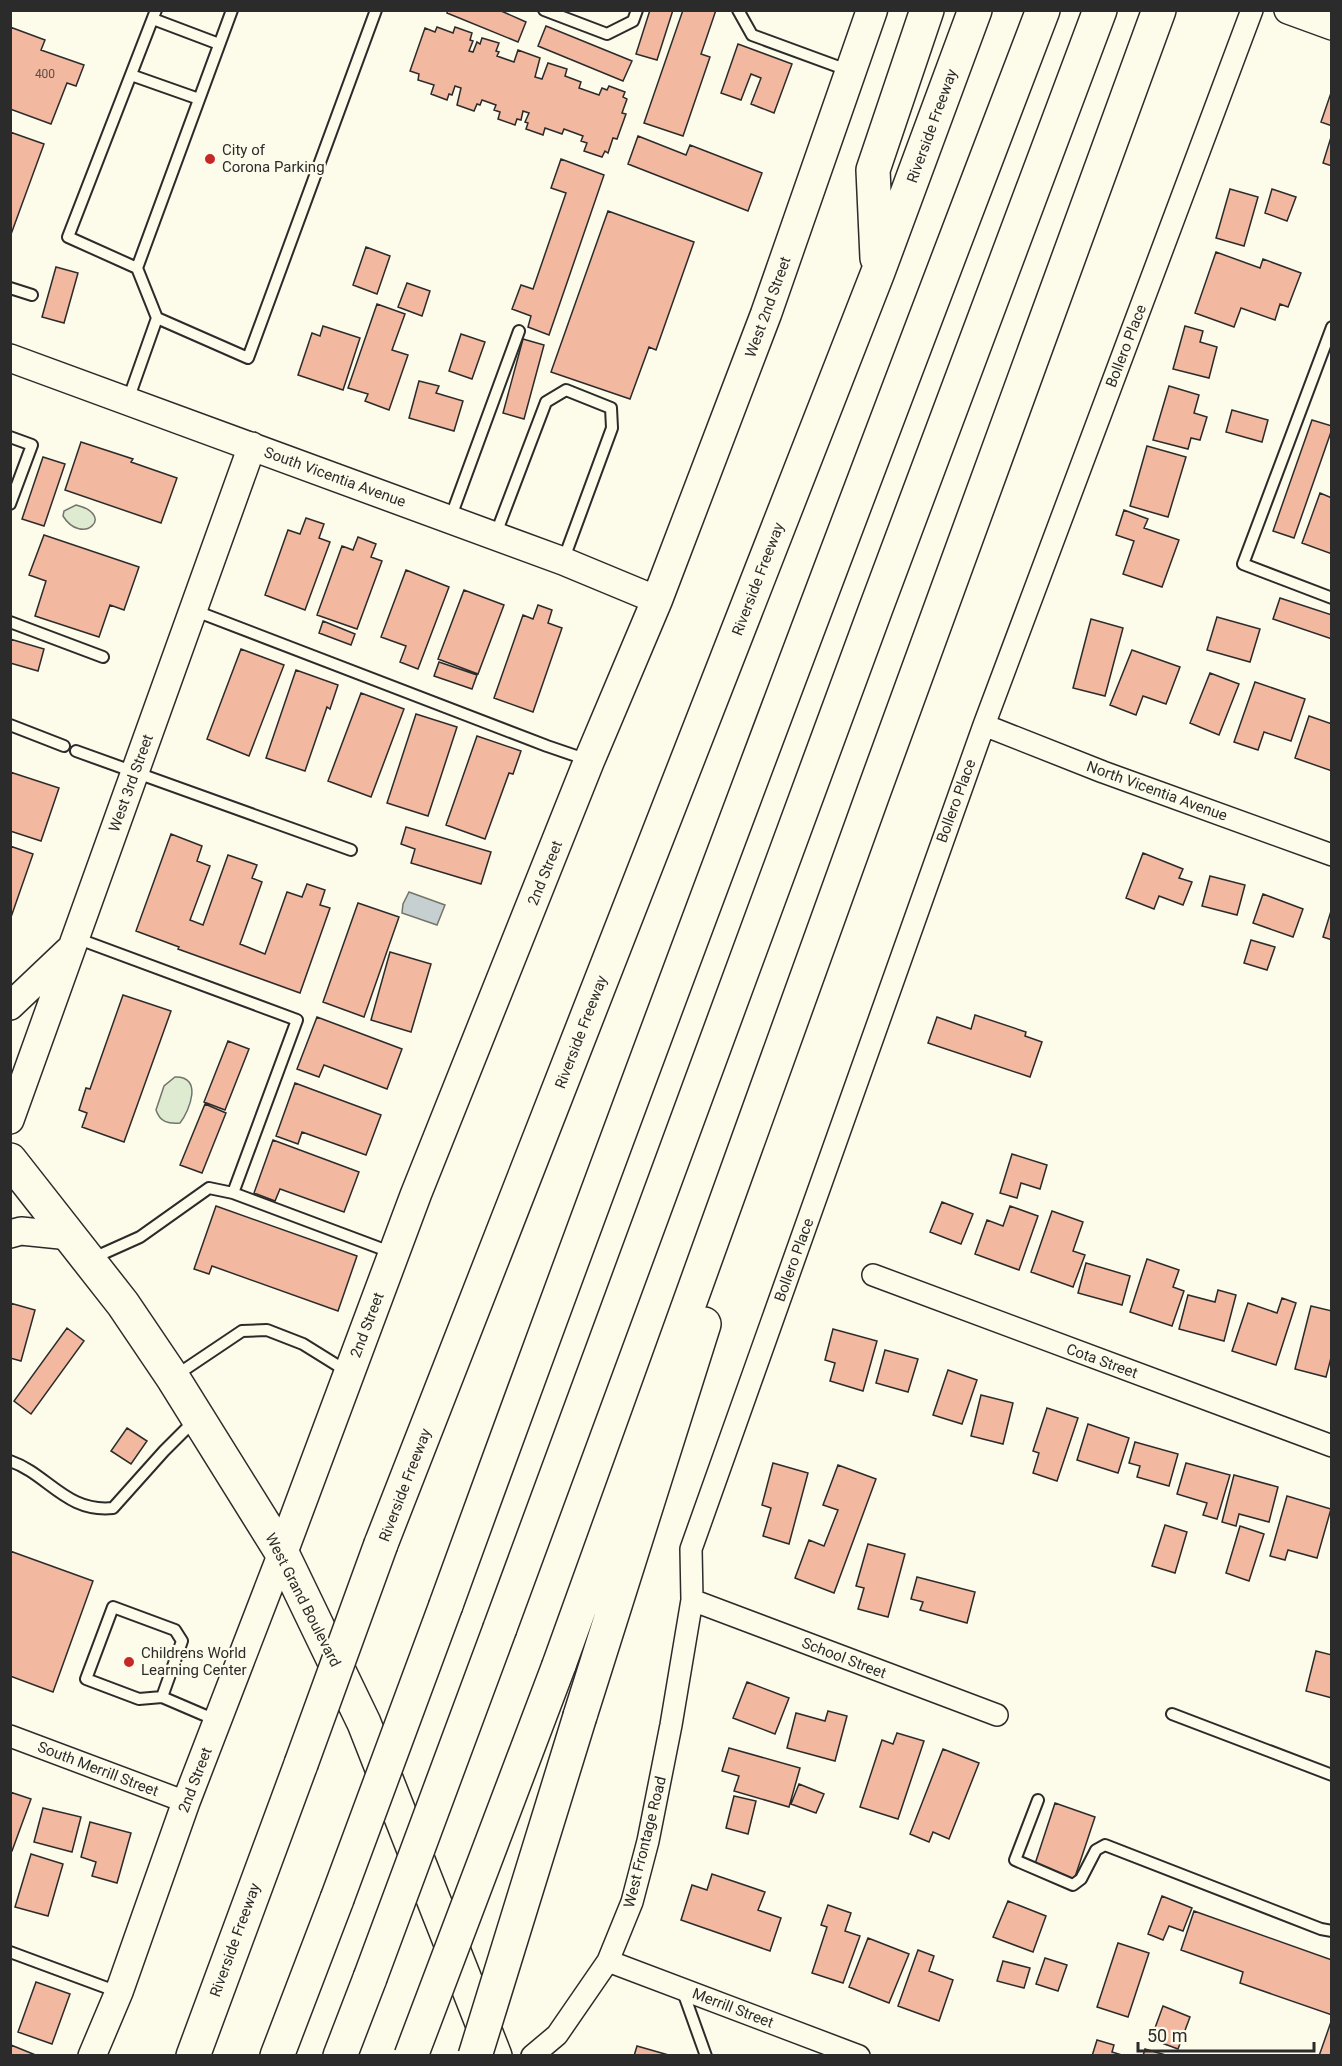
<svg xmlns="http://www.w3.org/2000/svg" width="1342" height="2066" font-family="Roboto,sans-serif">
<rect width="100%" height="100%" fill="#fdfbea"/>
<path fill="#deebd1" stroke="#74746e" stroke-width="1.5" d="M76,505C117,515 82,547 63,516L64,511Z
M175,1077C203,1076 190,1110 180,1123C168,1124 160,1122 156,1110L164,1086Z"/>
<path fill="#c7d0d0" stroke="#74746e" stroke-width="1.5" d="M409,892L445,905L437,925L402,913L403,904Z"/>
<path fill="#f2b8a0" stroke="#2b2b2b" stroke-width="1.5" d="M448,10H499L526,22L518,42L447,13Z
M650,10H673L657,60L636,54Z
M683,10H716L701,54L710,57L683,136L644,123Z
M546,26L632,61L623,81L538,46Z
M10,27L45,40L41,50L84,65L76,86L67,83L51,124L10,109Z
M10,27L45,40L41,50L84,65L76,86L67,83L51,124L10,109Z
M437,27L453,33L455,27L472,33L470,40L473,41L469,51L473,52L477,42L480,44L482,38L499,43L496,51L499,52L497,56L514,62L518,50L540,58L535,77L542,79L548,63L567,69L565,76L581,82L579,88L599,95L602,88L607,90L609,86L625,92L623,97L627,99L622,113L626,114L617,139L613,138L608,153L605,151L602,157L584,151L587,143L581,141L583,136L564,129L562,134L545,128L543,135L526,129L528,123L525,122L529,113L523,111L521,120L517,119L515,125L498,119L500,112L494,110L496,105L482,100L480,105L477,104L474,111L457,105L461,88L455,86L452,95L449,94L447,100L431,94L434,85L418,80L419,74L410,71L425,28L435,32Z
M738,44L792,64L774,113L751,104L761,78L751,74L741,100L721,93Z
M1332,90V126L1321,122Z
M10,132L44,144L10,237Z
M10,132L44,144L10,237Z
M1332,134V166L1323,163Z
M638,136L686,155L690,145L762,173L748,211L628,164Z
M561,159L604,175L549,335L528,327L531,316L512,309L521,285L533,289L566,193L551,188Z
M1230,189L1258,197L1244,246L1216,238Z
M1272,189L1296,197L1287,221L1265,213Z
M608,211L694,242L656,350L649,347L630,399L551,372Z
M366,247L390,256L377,294L353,285Z
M1216,252L1260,268L1263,259L1301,273L1288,307L1280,304L1275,320L1241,308L1234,327L1195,313Z
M56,267L78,273L64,323L42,317Z
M407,283L430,291L422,316L398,307Z
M377,304L405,314L392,350L408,355L389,410L365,401L368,394L348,388Z
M323,326L360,338L343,390L298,375L312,333L320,336Z
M1185,326L1203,331L1200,342L1217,347L1209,378L1173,369Z
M461,334L485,342L472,379L449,371Z
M523,339L544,345L524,419L503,413Z
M419,381L439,386L436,393L463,401L454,431L409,418Z
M1169,386L1199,395L1194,413L1207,417L1200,440L1191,438L1188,449L1153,440Z
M1232,410L1268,420L1262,442L1226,432Z
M1312,420L1332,426V429L1294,538L1273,531Z
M81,442L133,459L131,462L177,478L161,523L65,490Z
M1147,446L1186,457L1168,517L1130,506Z
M43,457L65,464L44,526L22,519Z
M1320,493L1332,498V554L1302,543Z
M1124,510L1148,519L1144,528L1179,540L1162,587L1123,574L1134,541L1116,535Z
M306,518L324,524L319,538L330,542L305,610L265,595L288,530L300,534Z
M44,535L139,567L124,610L110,605L99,637L35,616L46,581L29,575Z
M358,537L376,544L371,557L382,561L357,629L317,615L342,546L353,550Z
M406,570L449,587L418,669L400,662L406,646L381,637Z
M464,590L504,605L478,674L438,659Z
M1280,598L1332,615V639L1273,619Z
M538,605L552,610L548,623L562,628L533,712L494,698L523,615L533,619Z
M1217,617L1260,629L1250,662L1207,650Z
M1091,619L1123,628L1105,696L1073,688Z
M323,621L355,634L351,645L319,633Z
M10,639L44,649L38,671L10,663Z
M241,649L284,665L249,756L207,739Z
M1132,650L1180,667L1166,704L1143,696L1136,715L1110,705Z
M439,662L477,675L472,689L434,676Z
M296,670L338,685L330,709L327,707L305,771L266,758Z
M1210,673L1239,684L1219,735L1190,723Z
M1255,682L1305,699L1291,741L1264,732L1258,750L1234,742Z
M361,693L404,709L371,797L328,781Z
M416,714L457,727L428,816L387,803Z
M1309,716L1332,724V771L1295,758Z
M477,736L521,751L513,774L509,773L485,839L446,825Z
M10,772L59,788L41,841L10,831Z
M406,827L491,852L481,884L411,863L415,849L401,844Z
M171,834L202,846L197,861L210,866L190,920L203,925L228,855L257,865L252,878L262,882L240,944L265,954L287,892L302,897L307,884L325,890L320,905L330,908L300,993L178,949L179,947L136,931Z
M10,846L33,854L10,920Z
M1143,853L1183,869L1179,878L1192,882L1183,905L1159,896L1154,909L1126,898Z
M1210,876L1245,885L1237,915L1202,906Z
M1263,894L1303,909L1293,937L1253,923Z
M358,903L399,917L364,1017L323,1002Z
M1331,911H1332V940L1323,937Z
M1251,940L1275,947L1267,970L1244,963Z
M390,952L431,964L411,1032L371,1020Z
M123,995L171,1011L124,1142L82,1127L87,1113L79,1110L86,1088L90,1089Z
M975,1015L1026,1032L1025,1036L1042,1042L1030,1077L928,1043L937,1017L971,1029Z
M317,1017L402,1049L387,1089L324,1065L319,1077L297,1069Z
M228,1041L249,1049L225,1110L204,1102Z
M295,1083L381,1115L366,1155L302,1132L298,1144L276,1136Z
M205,1104L226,1113L202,1173L180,1165Z
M273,1140L359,1172L344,1212L280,1189L275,1201L254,1193Z
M1012,1154L1047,1165L1040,1189L1021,1183L1017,1198L1000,1193Z
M942,1202L973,1214L961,1244L930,1232Z
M216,1206L357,1256L338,1311L212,1266L209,1274L194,1269Z
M1010,1206L1038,1216L1019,1270L975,1254L987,1220L1003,1226Z
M1052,1211L1083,1222L1073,1251L1085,1255L1073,1287L1031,1272Z
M1147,1259L1179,1270L1173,1287L1184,1291L1172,1326L1130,1312Z
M1086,1263L1130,1276L1122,1305L1078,1293Z
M1218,1290L1236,1295L1224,1341L1179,1329L1188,1295L1215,1302Z
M1282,1298L1296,1303L1276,1365L1232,1351L1248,1303L1277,1313Z
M10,1303L35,1310L21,1361L10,1358Z
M1311,1306L1332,1311V1354L1326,1377L1295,1369Z
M67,1328L84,1341L31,1414L14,1401Z
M833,1329L877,1341L863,1391L830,1381L835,1363L825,1360Z
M885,1350L918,1359L908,1392L876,1383Z
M948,1370L977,1380L962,1424L933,1415Z
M981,1395L1013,1403L1003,1444L971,1436Z
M1047,1408L1078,1418L1057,1481L1033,1473L1039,1453L1033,1451Z
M1088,1424L1129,1438L1118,1473L1077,1460Z
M127,1428L147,1441L131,1464L111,1451Z
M1135,1442L1178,1454L1169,1486L1137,1477L1140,1466L1129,1463Z
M773,1463L808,1473L789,1544L763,1536L771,1508L762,1505Z
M1186,1463L1230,1475L1217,1519L1203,1515L1207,1503L1177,1494Z
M838,1465L876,1479L834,1593L795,1578L809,1540L824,1546L838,1510L823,1505Z
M1234,1475L1278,1487L1269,1522L1239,1514L1236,1526L1222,1522Z
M1287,1496L1331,1509L1317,1558L1288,1550L1285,1560L1270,1556Z
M1165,1525L1187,1532L1175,1573L1152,1566Z
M1240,1526L1264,1534L1249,1581L1226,1573Z
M868,1544L905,1554L888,1617L858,1609L864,1588L856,1586Z
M10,1551L93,1581L53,1692L10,1676Z
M917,1577L975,1592L967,1623L920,1610L923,1602L911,1599Z
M1316,1651L1332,1655V1698L1306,1691Z
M747,1682L789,1698L775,1734L733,1718Z
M828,1711L847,1716L835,1761L787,1748L796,1713L825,1721Z
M897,1733L924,1741L898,1819L860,1807L882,1740L893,1744Z
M729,1748L800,1768L789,1807L734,1791L739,1776L722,1771Z
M943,1749L979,1763L949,1839L933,1832L929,1842L910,1834Z
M799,1784L824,1794L816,1813L791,1804Z
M10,1792L31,1799L12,1851H10Z
M734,1796L756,1801L748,1834L726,1828Z
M1055,1803L1095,1817L1074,1880L1034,1867Z
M43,1808L81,1817L72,1852L34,1842Z
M90,1822L131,1833L117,1883L92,1876L96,1862L81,1857Z
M31,1854L63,1864L48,1916L15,1907Z
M712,1874L765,1892L758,1910L781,1918L770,1951L681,1920L692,1885L707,1890Z
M1162,1896L1192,1908L1183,1931L1169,1926L1163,1940L1148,1934Z
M1008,1901L1046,1916L1033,1952L993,1937Z
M828,1905L851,1913L845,1931L860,1936L843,1983L812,1973L827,1927L821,1925Z
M1194,1911L1332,1960V2015L1240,1983L1243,1972L1181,1950Z
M868,1938L909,1954L889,2003L849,1987Z
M1118,1943L1149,1953L1128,2017L1097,2007Z
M918,1950L934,1956L929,1971L953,1980L939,2021L898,2006Z
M1045,1958L1067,1965L1058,1991L1036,1984Z
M1003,1961L1030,1968L1024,1988L997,1981Z
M36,1982L70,1994L52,2044L18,2032Z
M1163,2006L1190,2017L1178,2049L1151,2039Z
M1332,2019V2056H1319Z
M1097,2040L1114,2045L1112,2052L1125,2056H1092Z
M11,2045L38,2056H10Z
M637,2046L672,2056H634Z
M1145,2049L1169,2056H1143Z"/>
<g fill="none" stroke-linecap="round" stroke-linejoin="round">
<g stroke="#2b2b2b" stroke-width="14">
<path id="service" d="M544,10L607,34L633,21L637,10
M738,10L752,35L850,71
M153,19L219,44
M131,75L199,99
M137,268L232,10
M10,288L32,295
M157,318L248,358L376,10
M1332,327L1243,564L1332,598
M128,400L157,318L137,268L68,237L156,10
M10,437L32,445L10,504
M450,519L519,331
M495,536L546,402L566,390L611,408L612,428L563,561
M193,610L547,746L588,760
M10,622L103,657
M10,725L64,746
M76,751L351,850
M76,938L297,1020L233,1193L209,1188L140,1237L91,1259
M233,1193L393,1253
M175,1376L242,1331L267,1330L303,1344L348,1372
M10,1461C48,1474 66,1513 113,1508L164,1451L195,1420
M162,1697L139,1699L86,1679L113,1607L175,1630L182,1641L162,1697L218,1721
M1172,1714L1332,1775
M1038,1800L1015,1860L1073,1885L1081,1879L1096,1850L1105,1845L1321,1929L1332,1931
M10,1952L118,1992
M682,1989L706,2056"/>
</g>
<g stroke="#2b2b2b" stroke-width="24">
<path id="minor" d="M984,725L1103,772L1332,855
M873,1275L1332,1446
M692,1600L997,1715
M10,1736L186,1802
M608,1961L859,2056
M532,2056L557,2035L608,1961L632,1902L648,1841L671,1725L692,1600L691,1549L984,725L1252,10"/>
</g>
<g stroke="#2b2b2b" stroke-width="30">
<path id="tertiary" d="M1288,10L1332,26
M10,358L563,561L657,600
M10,1006L68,951
M10,1120L252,446
M10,1234L21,1231L70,1236
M92,2056L119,1992L186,1802L282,1553"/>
</g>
<g stroke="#2b2b2b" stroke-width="33">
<path id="secondary" d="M282,1553L416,1194L589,761L657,600L766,314L872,10"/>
</g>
<g stroke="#2b2b2b" stroke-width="36">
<path id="primary" d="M10,1160L123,1304L173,1378L282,1553L364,1723L495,2056"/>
</g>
<g stroke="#2b2b2b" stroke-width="36">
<path id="motorway" d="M877,258L873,170L927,10
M381,1544L878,272L975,10
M446,1605C640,1071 840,541 1043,10
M500,1628L876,608L1100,10
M559,1665L874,791L1159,10
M580,1716L704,1324
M193,2056L301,1764
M277,2056L337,1899
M340,2056L370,1978"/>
</g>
<use href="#service" stroke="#fdfbea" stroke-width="10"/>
<use href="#minor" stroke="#fdfbea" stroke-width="21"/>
<use href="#tertiary" stroke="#fdfbea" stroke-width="27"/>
<use href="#secondary" stroke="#fdfbea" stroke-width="30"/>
<use href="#primary" stroke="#fdfbea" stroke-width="33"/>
<use href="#motorway" stroke="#fdfbea" stroke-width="33"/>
<g stroke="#2b2b2b" stroke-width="36" stroke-linecap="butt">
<path id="motorway-bridge" d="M301,1764L381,1544
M337,1899L446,1605
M370,1978L500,1628
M411,2056L559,1665
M475,2056L580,1716"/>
</g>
<use href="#motorway-bridge" stroke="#fdfbea" stroke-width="33"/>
</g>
<g fill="#c62828" stroke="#fdfbea" stroke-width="2">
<circle cx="210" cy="159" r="6"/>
<circle cx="129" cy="1662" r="6"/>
</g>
<g text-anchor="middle" stroke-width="4.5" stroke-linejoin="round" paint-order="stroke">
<g font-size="12" fill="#5d4e48">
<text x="45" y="78">400</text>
</g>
<g font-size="15" fill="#2b2b2b" stroke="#fdfbea">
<text transform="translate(932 126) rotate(-70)" y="5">Riverside Freeway</text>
<text transform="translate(768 307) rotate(-70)" y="5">West 2nd Street</text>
<text transform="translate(1126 346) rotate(-69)" y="5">Bollero Place</text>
<text transform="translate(335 477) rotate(20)" y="5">South Vicentia Avenue</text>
<text transform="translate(758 579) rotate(-69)" y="5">Riverside Freeway</text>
<text transform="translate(131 783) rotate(-70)" y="5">West 3rd Street</text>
<text transform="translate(1157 791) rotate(20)" y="5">North Vicentia Avenue</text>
<text transform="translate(956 801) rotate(-70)" y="5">Bollero Place</text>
<text transform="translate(545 873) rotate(-68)" y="5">2nd Street</text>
<text transform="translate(581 1032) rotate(-69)" y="5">Riverside Freeway</text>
<text transform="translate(794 1260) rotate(-70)" y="5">Bollero Place</text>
<text transform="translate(367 1325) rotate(-69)" y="5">2nd Street</text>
<text transform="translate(1102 1361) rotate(20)" y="5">Cota Street</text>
<text transform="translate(405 1485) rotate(-69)" y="5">Riverside Freeway</text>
<text transform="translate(303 1600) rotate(63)" y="5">West Grand Boulevard</text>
<text transform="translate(844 1658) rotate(21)" y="5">School Street</text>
<text transform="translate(98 1769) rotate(21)" y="5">South Merrill Street</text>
<text transform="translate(195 1780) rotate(-69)" y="5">2nd Street</text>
<text transform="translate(645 1842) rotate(-76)" y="5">West Frontage Road</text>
<text transform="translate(235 1940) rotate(-70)" y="5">Riverside Freeway</text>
<text transform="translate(733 2008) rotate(21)" y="5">Merrill Street</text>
</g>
<g font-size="15" fill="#2b2b2b" stroke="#fdfbea" text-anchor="start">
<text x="222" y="155">City of<tspan x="222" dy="17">Corona Parking</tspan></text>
<text x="141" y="1658">Childrens World<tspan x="141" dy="17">Learning Center</tspan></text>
</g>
</g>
<rect width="1342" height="2066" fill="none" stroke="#2b2b2b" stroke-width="24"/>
<path d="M1138 2042v9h176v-9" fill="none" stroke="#2b2b2b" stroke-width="3"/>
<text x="1147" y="2042" font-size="18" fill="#2b2b2b" stroke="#fdfbea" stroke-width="4.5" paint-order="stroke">50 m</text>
</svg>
